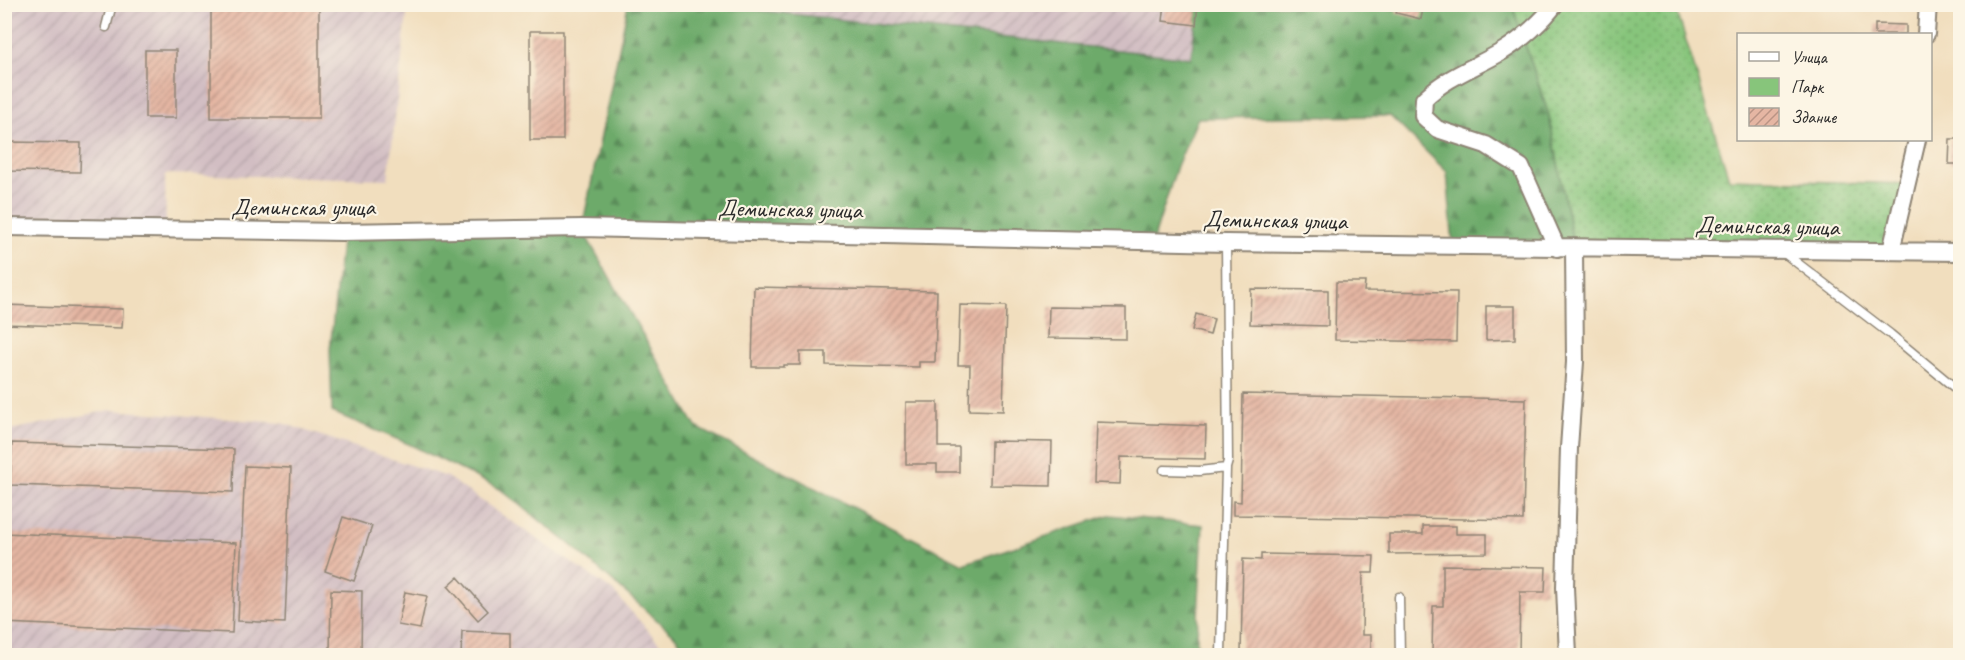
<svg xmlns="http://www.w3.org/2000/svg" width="1965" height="660" font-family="Caveat,sans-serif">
<defs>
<pattern id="industrial-furrows" width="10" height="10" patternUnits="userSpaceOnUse" patternTransform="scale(1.5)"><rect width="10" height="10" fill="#d2bec3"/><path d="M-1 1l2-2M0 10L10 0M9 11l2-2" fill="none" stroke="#b4a3a8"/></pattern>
<pattern id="green-dots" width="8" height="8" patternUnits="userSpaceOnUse" patternTransform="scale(1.5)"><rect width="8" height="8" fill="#87c57b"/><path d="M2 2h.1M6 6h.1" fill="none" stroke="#6fa065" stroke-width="1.8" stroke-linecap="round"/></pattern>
<pattern id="forest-firs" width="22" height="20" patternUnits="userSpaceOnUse" patternTransform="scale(1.5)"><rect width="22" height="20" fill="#6daa6b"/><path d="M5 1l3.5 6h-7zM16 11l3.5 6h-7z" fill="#5a8b58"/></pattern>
<pattern id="building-hatch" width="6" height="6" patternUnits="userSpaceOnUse" patternTransform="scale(1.5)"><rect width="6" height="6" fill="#e5b6a3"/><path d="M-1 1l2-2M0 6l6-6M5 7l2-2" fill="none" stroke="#ba9485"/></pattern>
</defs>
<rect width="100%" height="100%" fill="#fcf5e5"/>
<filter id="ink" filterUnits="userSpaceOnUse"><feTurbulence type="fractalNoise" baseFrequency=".0167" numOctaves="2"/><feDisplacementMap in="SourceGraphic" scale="12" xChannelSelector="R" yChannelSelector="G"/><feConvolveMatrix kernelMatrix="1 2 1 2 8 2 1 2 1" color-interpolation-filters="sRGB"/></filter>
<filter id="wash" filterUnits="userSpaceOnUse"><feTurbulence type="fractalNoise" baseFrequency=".008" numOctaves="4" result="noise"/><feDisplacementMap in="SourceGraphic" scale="24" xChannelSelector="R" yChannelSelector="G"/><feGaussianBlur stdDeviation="1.35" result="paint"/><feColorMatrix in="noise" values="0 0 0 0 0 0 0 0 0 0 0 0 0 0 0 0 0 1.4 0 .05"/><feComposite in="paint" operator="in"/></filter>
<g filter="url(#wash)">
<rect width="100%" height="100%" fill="#f1debe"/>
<path fill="url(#industrial-furrows)" d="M5,5H408L388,179L165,174L166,229L5,227Z
M708,5H1198L1192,58Z
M111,410L282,423L447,477L613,591L670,655L5,656V431Z"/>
<path fill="url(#green-dots)" stroke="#597853" stroke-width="1.5" d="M1512,5H1675L1729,179L1907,184L1891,251L1574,248L1549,116Z"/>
<path fill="url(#forest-firs)" stroke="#4c6a4b" stroke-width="1.5" d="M628,5H708L1191,58L1198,5H1512L1549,116L1574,248L1453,246L1447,172L1390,116L1198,118L1177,166L1153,241L582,229L696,427L963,564L1109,515L1203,525L1196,655H691L673,634L573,547L500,489L411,445L332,412L330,350L342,232L582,228Z"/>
<g id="blocks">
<path fill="url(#building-hatch)" d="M211,4H319V118H211Z
M1165,4H1198L1196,25L1163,21Z
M1398,4H1424L1421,19L1396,13Z
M1875,24L1906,25V34H1875Z
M530,31H563V140H530Z
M145,50H176V118H145Z
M1950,139H1960V164H1949Z
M4,142L81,143L80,172L4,171Z
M1336,282H1365L1364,291L1457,292L1456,342L1335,340Z
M754,287L937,291L935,362H919V367L826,365V352H800V365H784V367H752Z
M1251,289L1328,290V326L1250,324Z
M4,305L123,309L122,328L4,324Z
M960,305L1006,306L1003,411L969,410L970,365H958Z
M1486,306H1515V339L1486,340Z
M1049,307L1126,308V339L1048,338Z
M1196,314L1214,319L1210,335L1192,330Z
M1243,394L1526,399L1523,520L1233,515V501L1241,502Z
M906,402H938V447H959V472H937V464H906Z
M1096,422L1206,426L1205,459L1121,457L1120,484L1094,483Z
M991,441L1052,442L1051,486L990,485Z
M12,443L234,449L233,492L10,485Z
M245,466L291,468L285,623L238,621Z
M343,517L372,526L354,581L325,571Z
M1423,526H1456V534H1487V553L1389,554V534H1423Z
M4,533L236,543L232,633L4,623Z
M1261,554L1374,556L1373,573H1363L1362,635H1371V651H1361V656L1241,654L1243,559L1261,560Z
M1443,565L1546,567L1545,592H1520L1519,656H1448V654H1432L1433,606H1443Z
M458,577L488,611L478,620L448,586Z
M331,590L362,591L361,656H330Z
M405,592L427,596L420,629L398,625Z
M462,631L510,633V656H461Z"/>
</g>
</g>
<g filter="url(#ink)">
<use href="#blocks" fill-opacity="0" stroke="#8e8474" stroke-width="1.5"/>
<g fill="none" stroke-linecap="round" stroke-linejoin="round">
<g stroke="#8e8474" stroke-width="11">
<path id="service" d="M106,27L112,4
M1783,252L1890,334L1960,392
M1164,470L1199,471L1226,468L1228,461L1226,243
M1399,597L1400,656
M1225,656L1221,653L1226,468"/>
</g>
<g stroke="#8e8474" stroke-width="20">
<path id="minor" d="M1555,4C1544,20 1520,41 1503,51C1476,67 1446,77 1424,99L1423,116L1437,129L1486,145L1521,167L1557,248
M1926,34L1928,4
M4,227L342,232L582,228L1226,243L1960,252
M1891,251L1917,140
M1568,656L1565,587L1569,448L1575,362L1574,248"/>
</g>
<use href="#service" stroke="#fff" stroke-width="8"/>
<use href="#minor" stroke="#fff" stroke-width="16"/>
</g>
</g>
<g text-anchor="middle" stroke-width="4.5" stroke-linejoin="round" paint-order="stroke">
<g font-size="24" fill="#2b2b2b" stroke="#fcf5e5">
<text x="303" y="215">Деминская улица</text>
<text transform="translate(790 209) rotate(1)" y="8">Деминская улица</text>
<text transform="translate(1275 220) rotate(1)" y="8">Деминская улица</text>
<text transform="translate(1767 226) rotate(1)" y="8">Деминская улица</text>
</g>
</g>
<rect width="1965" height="660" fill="none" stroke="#fcf5e5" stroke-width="24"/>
<rect x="1737" y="33" width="195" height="108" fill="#fcf5e5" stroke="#a8a49b" stroke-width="1.5"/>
<rect x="1749" y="52" width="30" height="9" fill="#ffffff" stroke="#a8a49b" stroke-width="1.5"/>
<text x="1791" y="63" font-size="18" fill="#2b2b2b">Улица</text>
<rect x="1749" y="78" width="30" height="18" fill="#87c57b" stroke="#a8a49b" stroke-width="1.5"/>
<text x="1791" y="93" font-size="18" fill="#2b2b2b">Парк</text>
<rect x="1749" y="108" width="30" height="18" fill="url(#building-hatch)" stroke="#a8a49b" stroke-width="1.5"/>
<text x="1791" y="123" font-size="18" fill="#2b2b2b">Здание</text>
</svg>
